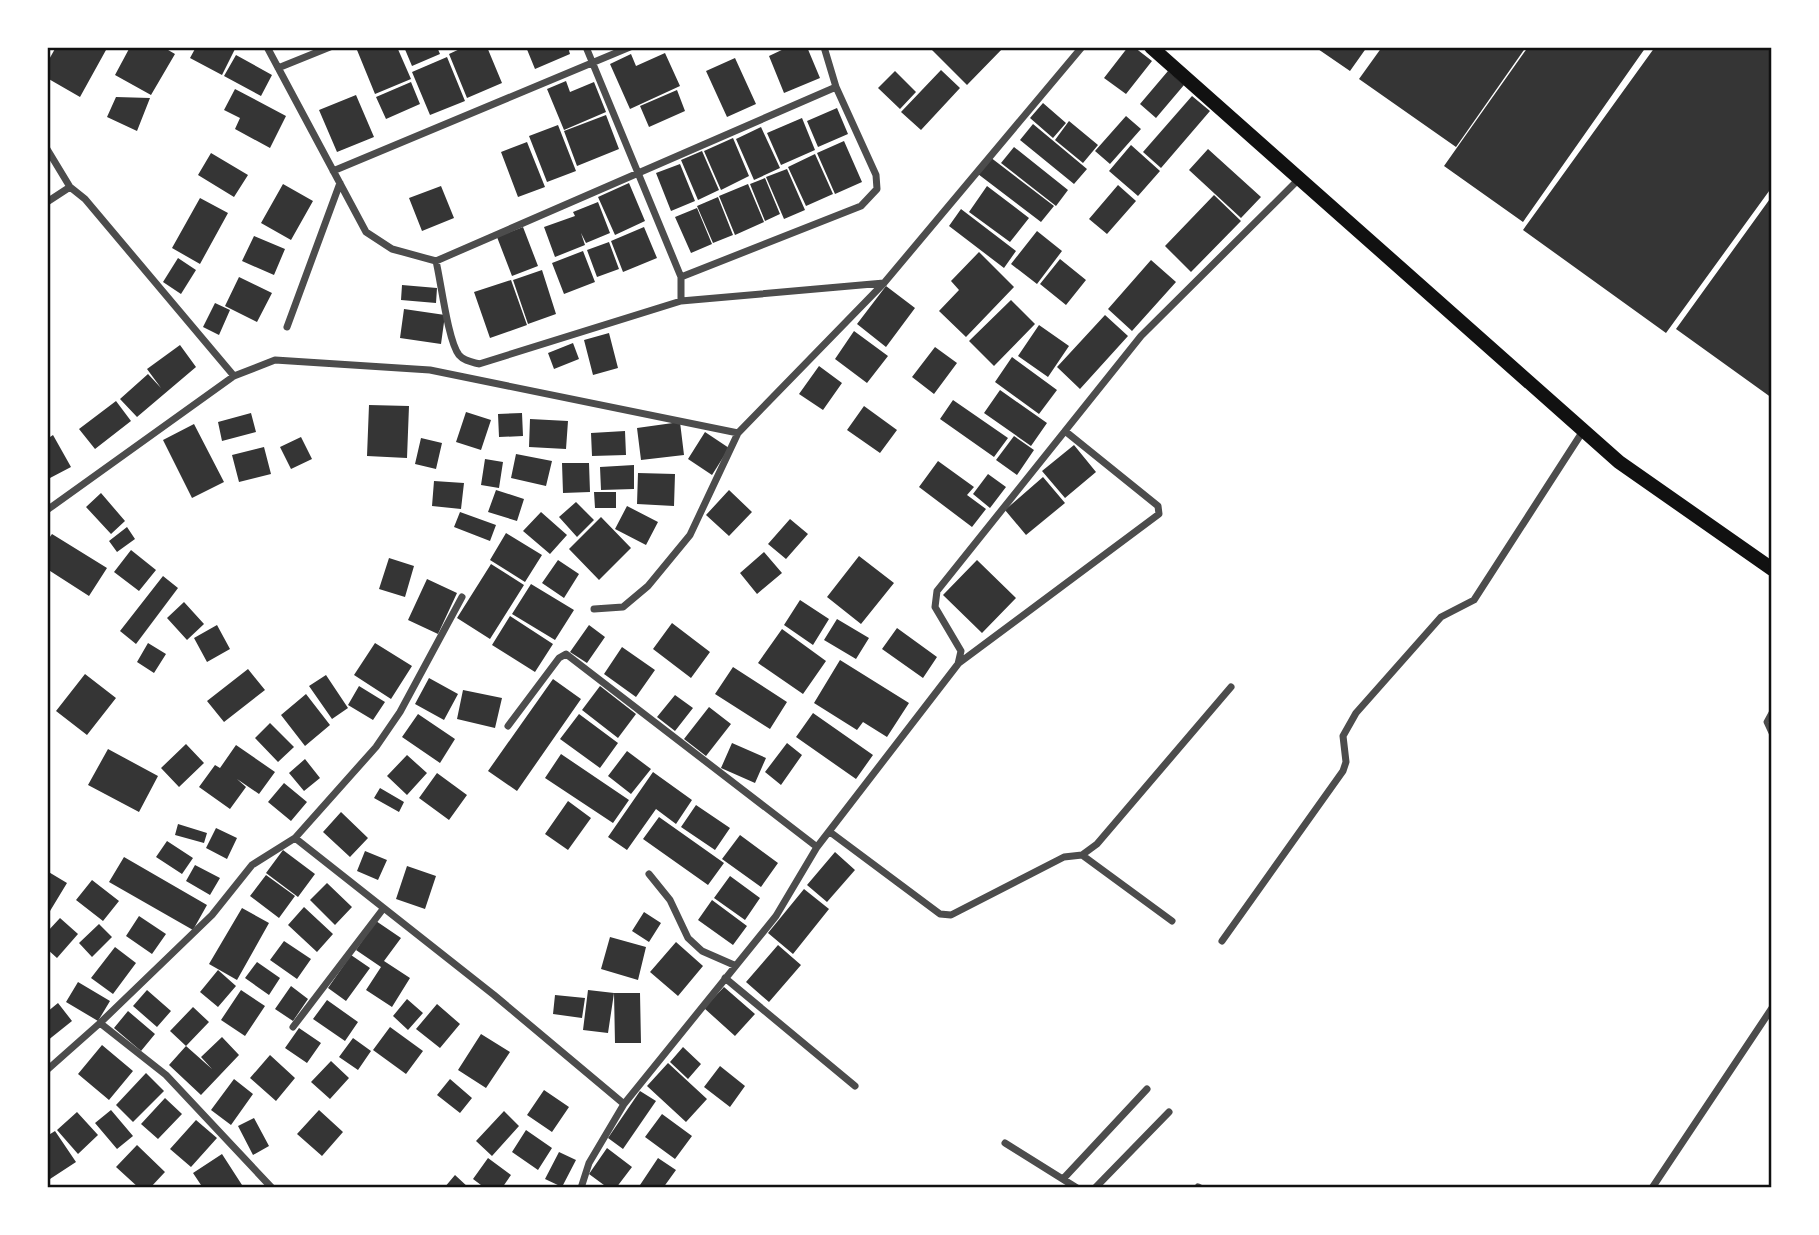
<svg xmlns="http://www.w3.org/2000/svg" width="1819" height="1235" font-family="'Alegreya Sans',sans-serif">
<rect width="100%" height="100%" fill="#fff"/>
<path fill="#353535" d="M56,47H101L106,50L80,97L47,78V63Z
M130,47H163L175,54L151,95L115,75Z
M196,47H236L222,75L190,58Z
M363,47H397L411,79L375,94L357,50Z
M404,47H437L440,54L412,66Z
M464,47H487L502,83L467,98L449,54Z
M526,47H568L570,54L535,69Z
M788,47H807L820,78L784,93L769,56Z
M929,47H1004L967,85Z
M1128,47H1134L1152,61L1126,94L1104,78Z
M1315,47H1367L1350,71Z
M1382,47H1526L1456,147L1359,79Z
M1528,47H1646L1523,222L1444,166Z
M1655,47H1772V187L1666,333L1523,230Z
M665,53L680,86L630,109L610,64L631,54L636,66Z
M236,55L272,75L261,96L224,76Z
M447,57L465,101L430,115L412,72Z
M735,58L756,104L727,117L706,71Z
M941,70L960,88L921,130L901,112Z
M895,71L916,92L900,109L878,88Z
M1168,71L1184,85L1156,118L1140,104Z
M566,81L570,92L594,82L606,112L564,130L547,89Z
M411,82L420,104L386,119L376,97Z
M235,89L286,116L270,148L235,129L240,118L224,110Z
M677,90L685,111L649,127L640,106Z
M356,95L374,137L337,152L319,110Z
M1192,96L1210,111L1161,168L1143,152Z
M116,97L150,98L137,131L107,117Z
M1043,103L1066,123L1053,138L1030,118Z
M837,108L848,134L818,147L807,121Z
M606,115L619,149L577,166L564,131Z
M1126,116L1141,129L1110,164L1095,151Z
M802,118L815,150L781,165L767,133Z
M1069,121L1098,145L1083,163L1055,140Z
M1033,124L1087,169L1074,184L1020,140Z
M558,125L576,171L547,182L529,136Z
M761,127L780,168L754,180L736,139Z
M733,138L749,176L721,190L704,151Z
M844,141L862,182L835,194L817,153Z
M527,142L545,187L518,197L501,152Z
M1131,145L1160,171L1138,196L1109,171Z
M1014,147L1068,190L1056,206L1001,163Z
M1208,149L1261,197L1241,218L1189,170Z
M702,151L719,190L698,200L681,160Z
M211,153L248,175L234,197L198,175Z
M815,154L833,194L806,206L788,167Z
M990,157L1054,206L1041,222L978,174Z
M680,164L695,201L671,211L656,173Z
M787,169L805,210L784,219L766,177Z
M765,178L780,214L765,221L750,184Z
M629,183L645,221L615,235L598,197Z
M283,184L313,201L291,240L261,223Z
M748,184L764,222L735,235L719,196Z
M1118,185L1136,201L1107,234L1089,219Z
M441,186L454,218L422,231L409,198Z
M987,186L1029,218L1010,242L969,212Z
M1214,195L1241,221L1191,272L1165,246Z
M1772,196V398L1676,329Z
M718,197L733,235L713,243L697,206Z
M200,198L228,213L200,264L172,248Z
M598,202L610,233L586,243L581,233L585,245L555,257L544,227L575,216L573,212Z
M697,208L712,244L691,253L675,217Z
M961,209L1016,251L1004,268L949,226Z
M523,227L538,266L512,276L497,237Z
M644,227L657,258L623,272L611,241Z
M1037,231L1062,251L1037,284L1011,264Z
M254,236L285,249L274,275L242,261Z
M609,242L619,269L597,277L587,250Z
M583,251L595,282L564,294L552,263Z
M979,252L1014,287L966,337L939,311L959,290L951,281Z
M178,258L196,270L181,294L163,282Z
M1060,259L1086,280L1066,305L1040,284Z
M1151,260L1176,282L1132,331L1108,309Z
M542,270L556,314L528,324L513,280Z
M239,277L272,293L257,322L225,306Z
M511,280L527,325L490,338L474,292Z
M402,285L437,288L436,303L401,300Z
M886,286L915,308L886,347L857,324Z
M1011,300L1035,324L994,366L969,341Z
M215,303L230,310L219,335L203,327Z
M404,309L445,315L441,344L400,338Z
M1105,315L1128,336L1080,389L1057,367Z
M1039,325L1069,346L1048,377L1018,356Z
M854,331L888,356L867,383L835,359Z
M609,333L618,368L593,375L584,340Z
M573,343L579,359L554,369L548,353Z
M180,345L196,367L137,417L120,399L148,374L161,388L147,369Z
M935,347L957,363L934,394L912,377Z
M1012,357L1057,390L1039,414L995,382Z
M819,366L842,383L823,410L799,394Z
M1000,390L1047,423L1031,446L984,413Z
M953,400L1008,438L994,457L940,419Z
M116,401L131,421L95,449L79,429Z
M369,405L409,406L407,458L367,456Z
M864,406L897,430L880,453L847,430Z
M466,412L491,420L481,450L456,442Z
M251,413L256,432L222,441L218,422Z
M522,413L523,436L499,437L498,414Z
M530,419L568,421L566,449L529,447Z
M680,422L684,455L641,460L637,428Z
M194,424L224,482L192,498L163,440Z
M625,431L626,455L592,456L591,433Z
M705,432L729,448L712,475L688,459Z
M53,435L71,467L50,478L47,472V439Z
M1014,436L1034,450L1017,475L996,460Z
M301,437L312,459L291,469L280,447Z
M421,438L442,443L436,469L415,464Z
M1074,445L1096,472L1065,498L1042,471Z
M264,447L271,474L239,482L232,455Z
M516,454L552,461L546,486L511,478Z
M485,459L503,462L499,488L481,485Z
M938,461L974,487L967,495L986,509L972,527L919,487Z
M562,463H589L590,492L563,493Z
M634,465V489L601,490L600,467Z
M638,473L675,474L674,506L637,504Z
M988,474L1006,487L990,508L973,494Z
M1043,477L1065,503L1026,535L1005,510Z
M434,481L464,483L461,509L432,506Z
M496,490L524,499L517,521L488,512Z
M729,490L752,512L729,536L706,515Z
M594,492H616V508H595Z
M101,493L125,521L111,534L86,507Z
M576,502L594,520L577,537L559,517Z
M627,506L658,522L646,545L615,529Z
M460,512L496,525L490,541L454,527Z
M541,512L567,535L550,554L523,531Z
M601,517L631,548L599,580L569,549Z
M790,519L808,534L786,559L768,544Z
M127,527L135,539L117,552L109,541Z
M506,533L542,555L525,582L490,560Z
M52,534L107,568L89,596L47,569V541Z
M131,550L156,570L139,591L114,572Z
M764,552L782,573L757,594L740,573Z
M859,556L894,583L861,624L827,597Z
M389,558L414,566L405,597L379,589Z
M558,560L579,574L564,598L542,583Z
M977,560L1016,598L982,633L943,595Z
M491,564L524,585L490,639L457,618Z
M163,576L178,588L136,644L120,631Z
M427,579L457,593L438,634L408,620Z
M531,584L574,610L555,640L512,614Z
M800,600L829,619L813,645L784,625Z
M184,602L204,624L187,640L167,618Z
M510,616L553,644L535,672L492,645Z
M837,619L869,638L856,659L824,640Z
M672,623L710,652L691,678L653,649Z
M217,625L230,649L207,662L194,638Z
M589,625L605,637L587,663L570,652Z
M897,628L937,657L923,678L882,649Z
M782,629L826,661L803,694L758,663Z
M148,643L166,654L154,673L137,662Z
M375,643L412,666L391,699L354,675Z
M622,647L655,670L636,697L604,674Z
M840,660L909,703L887,737L863,722L857,730L814,703Z
M733,667L787,702L770,729L715,694Z
M248,669L265,690L224,722L207,701Z
M85,674L116,698L87,735L56,711Z
M326,675L348,708L332,719L309,686Z
M429,678L458,694L444,720L415,704Z
M553,679L581,699L517,791L488,771Z
M359,686L385,702L373,720L348,705Z
M600,686L636,714L618,738L582,710Z
M463,690L502,698L495,728L457,719Z
M306,694L330,725L305,746L281,715Z
M675,695L693,708L675,731L657,717Z
M709,707L731,724L706,756L684,739Z
M813,713L873,755L856,779L796,737Z
M418,714L455,739L440,763L402,737Z
M579,714L618,743L600,768L560,739Z
M270,723L294,747L278,762L255,738Z
M732,743L766,758L755,783L721,768Z
M787,743L802,755L781,785L765,772Z
M186,744L204,763L179,787L161,768Z
M236,745L275,772L259,794L237,779L246,787L230,809L199,787L215,765L220,768Z
M108,749L158,776L139,812L88,785Z
M627,751L651,769L631,794L608,776Z
M561,754L629,800L613,823L545,778Z
M407,755L427,773L407,795L387,776Z
M305,759L320,778L304,791L289,773Z
M653,772L692,800L676,824L656,809L627,850L608,837Z
M437,773L467,795L449,820L419,798Z
M284,783L307,802L291,821L268,802Z
M380,788L404,802L399,812L374,798Z
M568,801L591,818L568,850L545,834Z
M696,805L730,828L715,850L681,827Z
M341,812L368,838L350,857L323,832Z
M659,817L724,863L708,885L643,839Z
M178,824L207,833L204,843L175,835Z
M216,828L237,838L227,859L206,848Z
M740,835L778,863L761,887L722,859Z
M167,841L193,858L182,874L156,857Z
M283,850L315,874L298,897L266,873Z
M365,851L387,860L378,880L357,871Z
M835,852L855,870L827,902L807,885Z
M124,857L207,905L193,930L109,882Z
M195,865L220,878L210,895L186,881Z
M407,866L436,876L425,909L396,899Z
M47,871L67,883L47,916Z
M266,875L295,896L279,918L250,896Z
M730,876L760,898L745,920L714,898Z
M92,880L119,901L103,921L76,900Z
M327,883L352,907L335,925L310,900Z
M804,889L829,909L793,954L768,933Z
M712,900L747,926L733,945L698,920Z
M304,907L333,934L317,952L288,925Z
M242,908L269,923L237,980L209,964Z
M644,912L661,923L649,942L632,931Z
M139,916L166,934L152,954L126,936Z
M60,918L78,934L57,958L47,949V932Z
M376,921L401,938L384,961L410,978L392,1007L366,990L381,967L356,950Z
M99,924L112,937L92,957L79,943Z
M610,937L646,947L638,980L601,969Z
M284,941L311,959L297,979L270,960Z
M676,942L703,966L678,996L650,972Z
M778,945L801,965L769,1002L746,982Z
M115,947L136,963L113,994L91,978Z
M351,955L370,968L346,1001L328,988Z
M257,962L280,978L269,995L245,978Z
M218,970L236,986L218,1007L200,992Z
M78,982L110,1001L98,1021L66,1002Z
M291,986L308,999L293,1021L275,1009Z
M724,987L755,1014L735,1036L704,1008Z
M147,990L171,1011L157,1027L133,1006Z
M241,990L265,1006L245,1036L221,1020Z
M588,990L614,993L608,1033L583,1030Z
M614,993H640L641,1043H615Z
M555,995L585,998L582,1018L553,1014Z
M407,999L423,1013L408,1030L393,1016Z
M327,1000L358,1022L345,1041L313,1019Z
M58,1003L72,1021L47,1041V1012Z
M437,1004L460,1024L440,1048L416,1029Z
M193,1007L209,1022L186,1046L170,1031Z
M128,1011L155,1034L141,1051L114,1028Z
M390,1027L423,1051L406,1074L373,1050Z
M299,1028L321,1043L307,1063L285,1048Z
M481,1034L510,1052L486,1088L458,1070Z
M222,1037L239,1055L201,1095L169,1065L186,1046L212,1069L201,1057Z
M353,1038L371,1051L358,1070L339,1057Z
M102,1045L133,1071L109,1100L78,1074Z
M683,1047L701,1064L688,1079L670,1062Z
M270,1055L295,1078L276,1101L250,1078Z
M331,1061L349,1078L330,1099L311,1082Z
M668,1063L707,1099L686,1122L647,1086Z
M720,1066L745,1086L730,1107L704,1087Z
M146,1073L164,1091L133,1122L116,1105Z
M234,1079L253,1094L231,1125L211,1110Z
M450,1079L472,1098L460,1113L437,1095Z
M544,1090L569,1107L552,1132L527,1115Z
M640,1091L656,1101L623,1149L608,1138Z
M165,1098L182,1114L158,1139L141,1124Z
M111,1110L133,1136L117,1149L95,1123Z
M319,1110L343,1132L322,1156L297,1134Z
M504,1111L519,1126L492,1156L476,1141Z
M77,1112L98,1135L78,1154L57,1130Z
M662,1114L692,1136L675,1159L645,1137Z
M254,1118L269,1146L253,1155L238,1126Z
M196,1120L217,1138L191,1167L170,1149Z
M526,1130L552,1148L538,1170L512,1152Z
M55,1131L76,1162L50,1179L47,1136Z
M137,1145L165,1172L150,1188H139L116,1167Z
M607,1148L632,1167L616,1188H608L589,1174Z
M559,1152L576,1160L562,1187L545,1179Z
M222,1154L242,1185L203,1188L193,1173Z
M488,1158L511,1175L502,1188H485L473,1179Z
M658,1158L676,1170L663,1188H638Z
M455,1175L469,1188H444Z"/>
<g fill="none" stroke-linecap="round" stroke-linejoin="round">
<path stroke="#4c4c4c" stroke-width="5" d="M1772,711L1766,722L1772,735"/>
<path stroke="#4c4c4c" stroke-width="7" d="M267,47L366,232L392,249L436,261C441,282 448,341 459,355C464,361 472,362 479,364L681,301L884,283
M586,47L681,277V301
M278,68L330,47
M47,149L70,187L85,199L234,376
M333,171L630,47
M47,202L70,187
M436,261L836,87
M681,277L861,206L877,189L876,175L836,87L824,47
M287,327L340,183
M47,510L234,376L275,360L430,370L738,433L884,283L1082,47
M594,609L623,607L648,586L690,535L738,433
M959,663L1159,514L1158,506L1065,431
M508,726L559,658L566,654L817,847
M830,832L940,914L951,915L1064,857L1082,855L1097,844L1231,687
M295,838L494,995L624,1104
M1082,855L1172,921
M649,874L670,900L688,938L702,951L734,965
M1222,941L1343,771L1346,762L1343,736L1356,713L1441,617L1474,600L1583,431
M725,978L855,1086
M100,1023L212,915L252,865L295,838L376,747L400,712L462,597
M293,1027L383,909
M47,1070L100,1023L166,1075L272,1188
M1005,1143L1077,1188
M1063,1179L1147,1089
M1198,1187L1200,1188
M581,1188L589,1163L624,1104L776,916L817,847L958,664L961,651L935,607L937,591L1141,336L1298,180
M1095,1188L1169,1112
M1652,1188L1772,1008"/>
<path stroke="#111" stroke-width="14" d="M1151,47L1619,462L1772,569"/>
</g>
<rect width="1819" height="1235" fill="none" stroke="#ffffff" stroke-width="98"/>
<rect x="49" y="49" width="1721" height="1137" fill="none" stroke="#111" stroke-width="2.5"/>
</svg>
